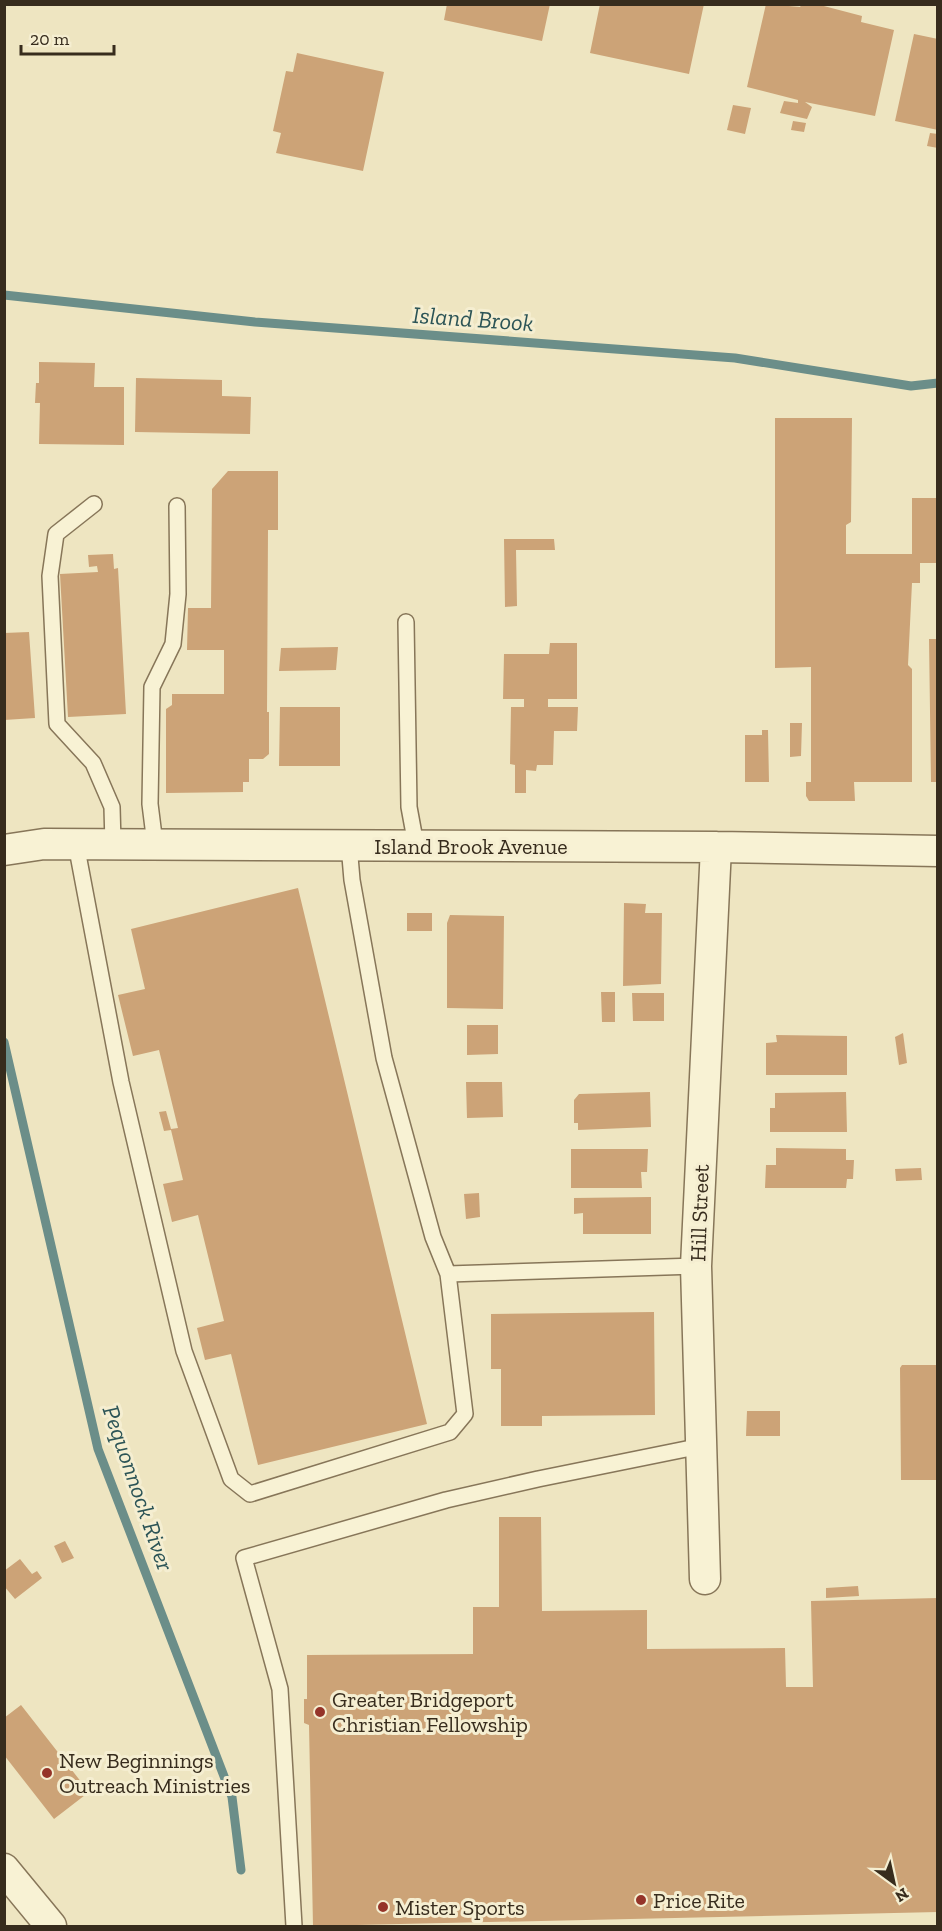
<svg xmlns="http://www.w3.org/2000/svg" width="942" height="1931" font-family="'Zilla Slab',serif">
<rect width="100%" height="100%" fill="#eee5c1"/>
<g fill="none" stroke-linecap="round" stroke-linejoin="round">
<path stroke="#6b8e89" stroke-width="9" d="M4,295L255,322L735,358L911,386L938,383
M4,1042L98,1449L232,1797L241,1870"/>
</g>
<path fill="#cca377" d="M447,4H550L542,41L444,20Z
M600,4H704L689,74L590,53Z
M766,4L800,7L802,4L820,5L862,16L861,22L894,30L875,116L805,102L812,107L807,119L780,113L784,101L798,103V100L747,87Z
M914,34L938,39V130L895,121Z
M297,53L384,72L363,171L276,153L281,133L273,131L286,71L293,72Z
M733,105L751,108L745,134L727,130Z
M793,121L806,123L804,132L791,130Z
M930,133L938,134V148L927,146Z
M39,362L95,363L94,387H124V445L39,444L40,403H35L36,383H39Z
M136,378L222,380V396L251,397L250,434L135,432Z
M775,418H852L851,522L846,525V554H912V498H938V563H920V583H912L908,665L912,669V782H854L855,801H809L806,796V782H811V667L775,668Z
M228,471H278V530H268L267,712H269V754L263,759H249V782H243V792L166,793V709L172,705V694H224V650H187L188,608H211L212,489Z
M504,539H554L555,550H516L517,606L505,607Z
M113,554L114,569L118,568L126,714L68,717L60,574L98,572L97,566L89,567L88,555Z
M29,632L35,718L4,720V633Z
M929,639H938V782H931Z
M550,643H577V699H548V707H578L577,731H554L553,765H537L536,771L526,770V793H515V765L510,764L511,707H524V699H503L504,654H549Z
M338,647L336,670L279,671L281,648Z
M280,707H340V766H279Z
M790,723H802L801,756L790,757Z
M762,730H768L769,782H745V735H762Z
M298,888L427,1424L258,1465L231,1354L205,1360L197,1328L224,1321L198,1215L172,1222L163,1184L183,1180L171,1130L164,1131L159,1112L166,1111L171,1129L178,1128L159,1050L133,1056L118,995L145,989L131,929Z
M624,903L646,904L645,913H662L661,984L623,986Z
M407,913H432V931H407Z
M450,915L504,916L503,1009L447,1008V923Z
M601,992H615V1022H602Z
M632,993H664V1021H633Z
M467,1025H498V1054L467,1055Z
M903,1033L907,1063L899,1065L895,1037Z
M776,1035L847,1036V1075H766V1043L777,1042Z
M466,1082H502L503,1117L467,1118Z
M650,1092L651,1127L578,1130V1123H574V1100L579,1094Z
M846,1092L847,1132H770V1108H775V1093Z
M776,1148L846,1149V1160H854L853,1179H847L846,1188H765L766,1165H776Z
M571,1149H648L647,1172H641L642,1188H571Z
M921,1168L922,1180L896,1181L895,1169Z
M479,1193L480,1217L466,1219L464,1194Z
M651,1197V1234H583V1213L574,1214V1198Z
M654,1312L655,1415L542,1416V1426H501V1369H491V1314Z
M902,1365H938V1480H901L900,1368Z
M747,1411H780V1436H746Z
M499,1517H541L542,1611L647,1610V1649L785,1648L786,1687H813L811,1601L938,1598V1912L313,1926L309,1725L304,1723V1699H307V1655L473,1654V1607H499Z
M65,1541L74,1558L62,1563L54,1546Z
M20,1559L32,1574L37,1571L42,1578L15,1599L4,1586V1571Z
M858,1586L859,1596L826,1598V1588Z
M21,1705L89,1792L54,1819L4,1755V1718Z"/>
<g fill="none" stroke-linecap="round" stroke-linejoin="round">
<g stroke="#877659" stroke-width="18">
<path id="service" d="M94,504L56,534L50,576L57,724L93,763L112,807L113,844
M406,622L409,807L416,845
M76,844L121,1082L184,1351L231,1479L250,1494L450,1432L465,1414L448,1274
M155,844L150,804L152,687L173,644L178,594L177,506
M349,845L352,880L384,1058L433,1237L448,1274L696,1266
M294,1926L280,1689L244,1558L446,1500L538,1479L701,1446"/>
</g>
<g stroke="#877659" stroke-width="33">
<path id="minor" d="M4,850L44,844L716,847L938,851
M705,1579L696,1266L716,847
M4,1869L51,1926"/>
</g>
<use href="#service" stroke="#f8f2d4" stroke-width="15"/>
<use href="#minor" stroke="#f8f2d4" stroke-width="30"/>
</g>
<g fill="#953429" stroke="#f5eed1" stroke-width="2">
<circle cx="320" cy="1712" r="6"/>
<circle cx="47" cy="1773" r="6"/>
<circle cx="641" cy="1900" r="6"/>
<circle cx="383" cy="1907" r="6"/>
</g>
<g text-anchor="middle" stroke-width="6" stroke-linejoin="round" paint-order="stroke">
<g font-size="22" fill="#372c1d" stroke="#f5eed1">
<text x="471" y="854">Island Brook Avenue</text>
<text transform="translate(699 1213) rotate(-88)" y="8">Hill Street</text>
</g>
<g font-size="22" fill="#372c1d" stroke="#f5eed1" text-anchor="start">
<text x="332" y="1707">Greater Bridgeport<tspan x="332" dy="25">Christian Fellowship</tspan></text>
<text x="59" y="1768">New Beginnings<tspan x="59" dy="25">Outreach Ministries</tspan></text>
<text x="653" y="1908">Price Rite</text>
<text x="395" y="1915">Mister Sports</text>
</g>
<g font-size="24" font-style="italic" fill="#2c5456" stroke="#f5eed1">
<text transform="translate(473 319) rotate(4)" y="8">Island Brook</text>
<text transform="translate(138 1488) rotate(71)" y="8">Pequonnock River</text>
</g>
</g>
<rect width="942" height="1931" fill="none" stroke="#372c1d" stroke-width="12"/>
<g transform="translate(894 1883) rotate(147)" stroke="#f5eed1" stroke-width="4.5" paint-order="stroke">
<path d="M0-4.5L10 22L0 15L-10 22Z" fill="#372c1d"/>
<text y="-9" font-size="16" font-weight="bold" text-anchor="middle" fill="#372c1d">N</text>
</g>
<path d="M21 45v9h93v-9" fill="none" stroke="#372c1d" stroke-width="3"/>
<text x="30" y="45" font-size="18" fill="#372c1d" stroke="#f5eed1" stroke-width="4.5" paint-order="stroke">20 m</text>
</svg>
